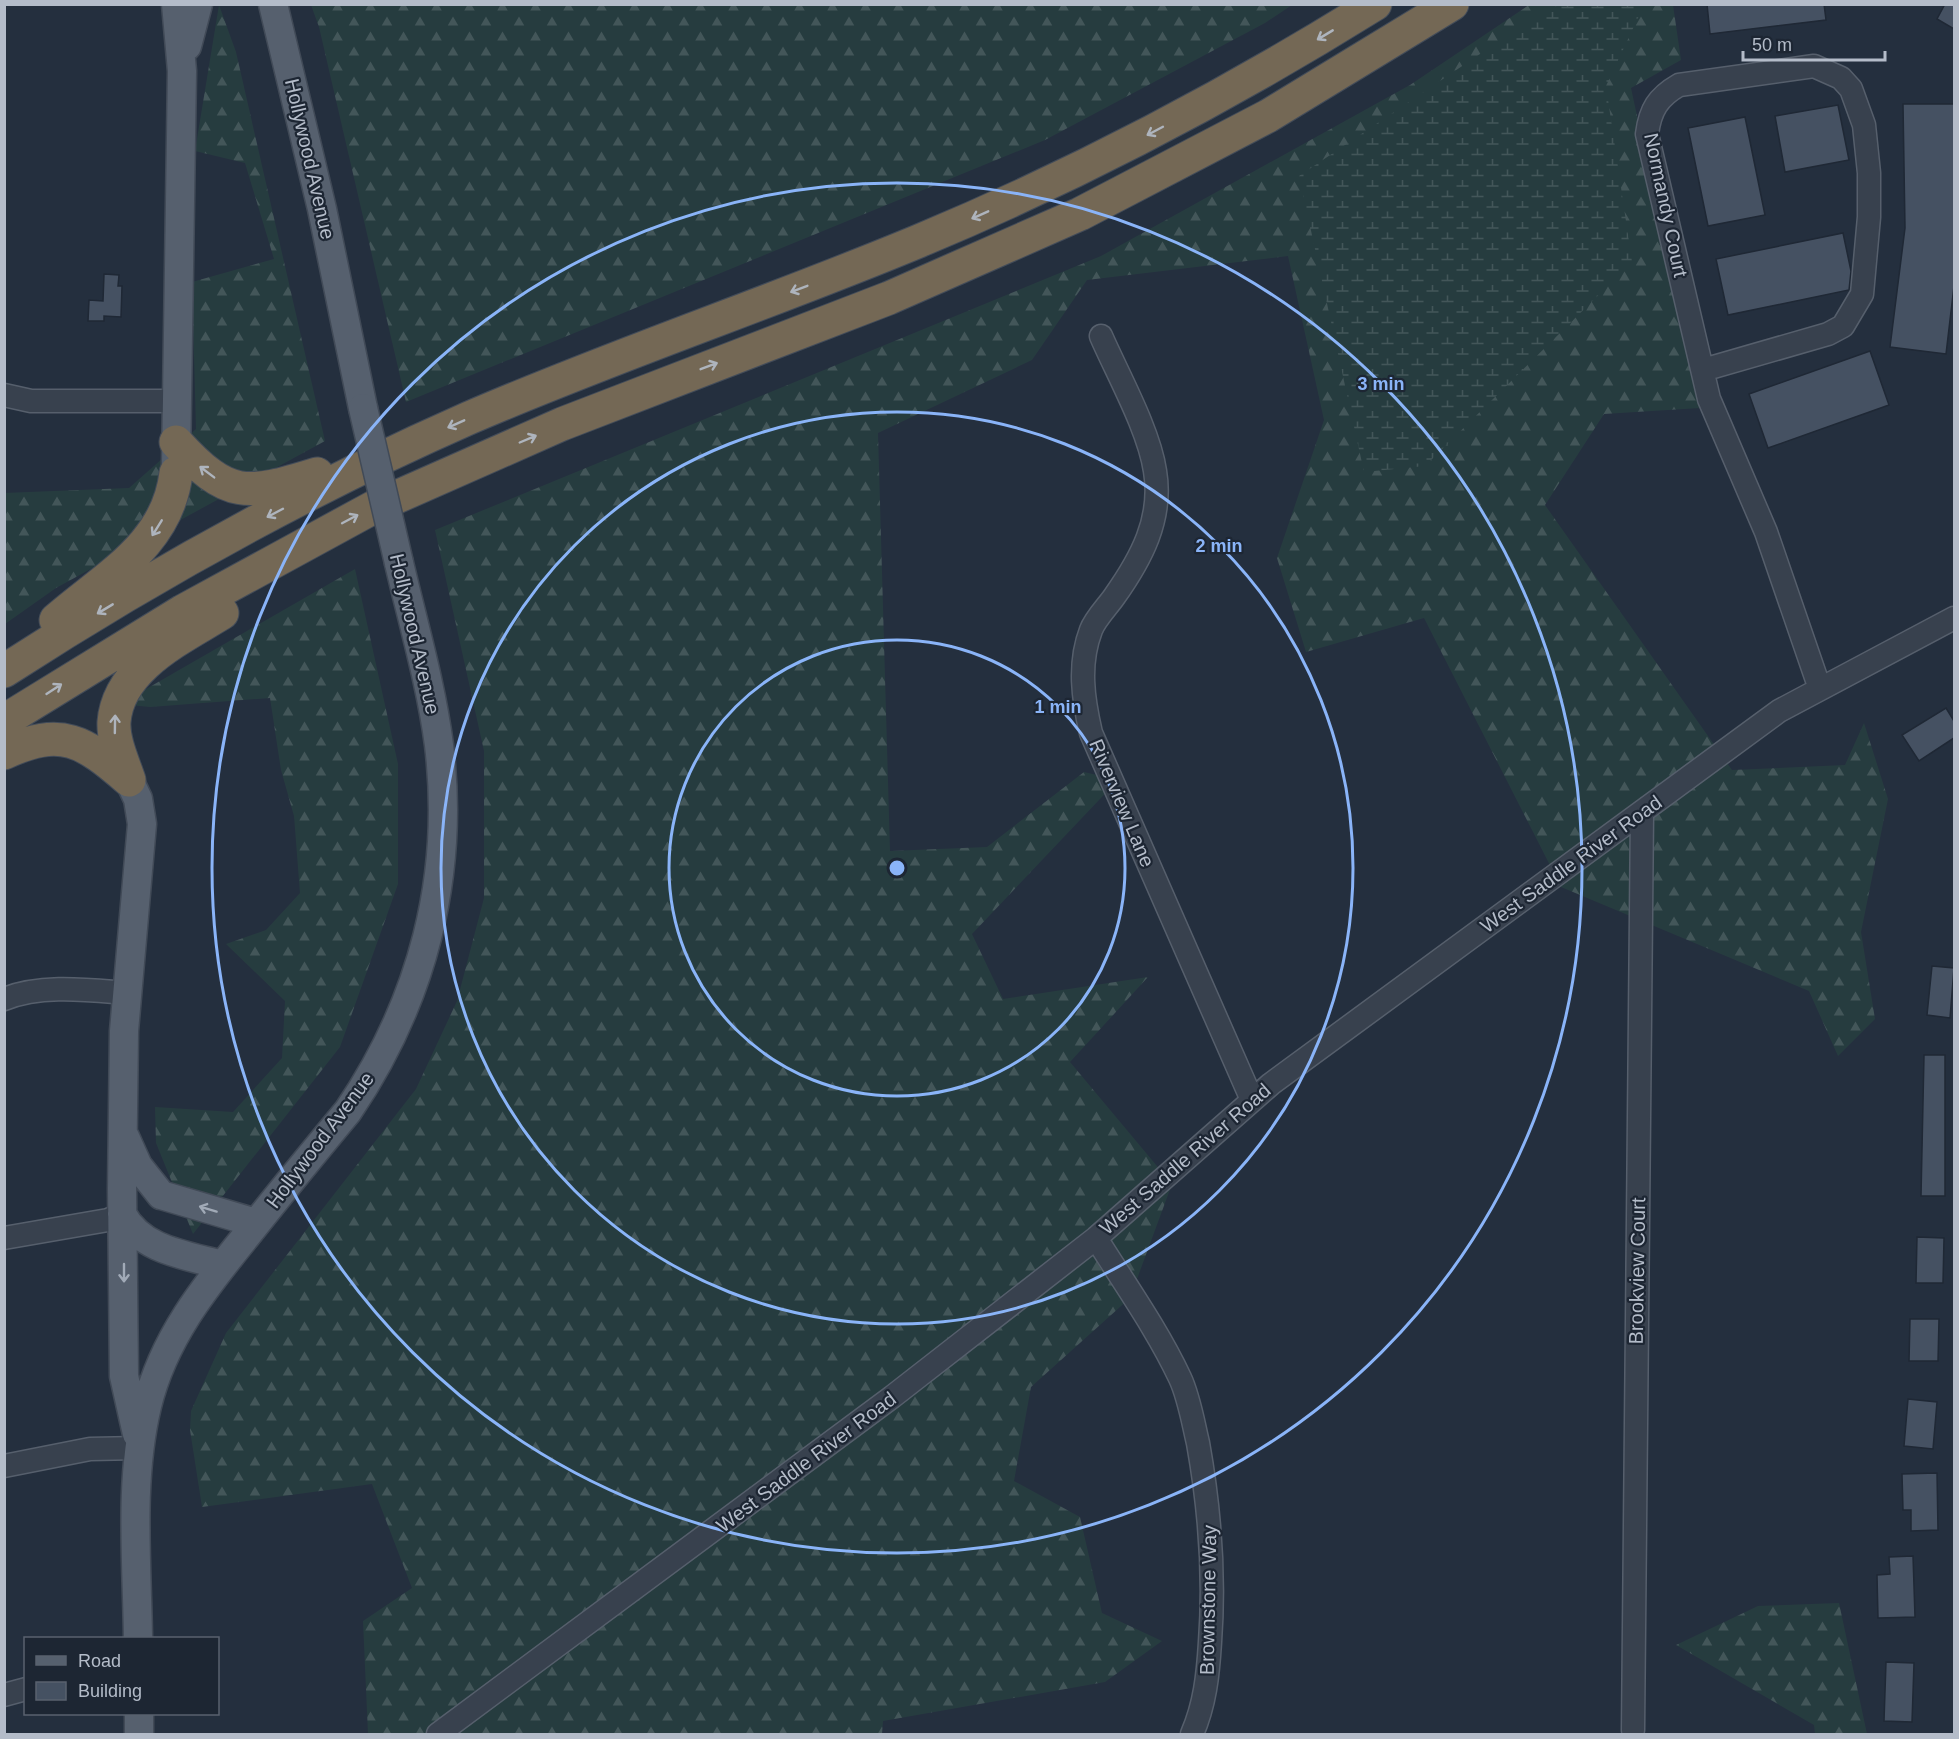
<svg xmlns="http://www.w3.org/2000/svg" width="1959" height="1739" font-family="Helvetica,sans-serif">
<defs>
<pattern id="forest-firs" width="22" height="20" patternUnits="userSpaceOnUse" patternTransform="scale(1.5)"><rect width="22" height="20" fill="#263c3f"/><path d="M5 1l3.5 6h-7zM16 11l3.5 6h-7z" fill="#435659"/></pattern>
<pattern id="wetland-marsh" width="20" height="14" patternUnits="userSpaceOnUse" patternTransform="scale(1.5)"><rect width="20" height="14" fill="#263c3f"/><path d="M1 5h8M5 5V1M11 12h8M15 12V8" fill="none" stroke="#435659"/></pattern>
</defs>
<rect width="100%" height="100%" fill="#242f3e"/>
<path fill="url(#forest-firs)" d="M219,5L236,52L325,441L56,588L5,624L4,493L129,488L196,429L192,282L274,259L245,163L195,151Z
M311,5V4L1292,5L1265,23L1045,140L406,402L319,27Z
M1529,5H1673L1681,60L1631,88L1700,408L1604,414L1545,505L1732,770L1845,765L1864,723L1888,799L1861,932L1875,1019L1838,1056L1809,991L1561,887L1424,618L1306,652L1277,558L1324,420L1288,256L1087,280L1032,360L878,433L890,851L987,847L1084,772L1118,780L972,934L1003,999L1148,977L1070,1062L1172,1184L1130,1298L1031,1387L1014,1481L1080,1517L1102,1613L1162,1641L1105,1682L883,1721L882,1734H368L363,1621L412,1588L372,1484L202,1507L190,1430L191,1411L226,1333L416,1089L457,1001L484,898V751L435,530L1101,256L1410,85Z
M355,569L398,764V884L340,1047L193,1234L156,1143L155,1107L233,1112L282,1058L285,1001L226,944L266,930L300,893L294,816L281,770L270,698L150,707L120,704Z
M1839,1603L1867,1734H1815L1814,1725L1676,1645L1758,1606Z"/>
<path fill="url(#wetland-marsh)" d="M1561,4L1644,5L1606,86L1632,262L1425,466L1364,472L1299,176L1541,13Z"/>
<path fill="#455162" stroke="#1f2835" stroke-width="1.5" d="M1707,4H1824L1826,20L1710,34Z
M1945,4H1954V29L1937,19Z
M1903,104H1954V286L1946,354L1890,347L1905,228Z
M1838,105L1849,160L1785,172L1775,116Z
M1745,117L1765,215L1708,226L1688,128Z
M1843,233L1851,271L1849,290L1728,315L1716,259Z
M104,274L119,275L118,286H122L121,317L104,316V321H88L89,300L103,301Z
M1870,351L1889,405L1768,448L1749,394Z
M1946,708L1954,721V738L1919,761L1902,735Z
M1932,966L1954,968L1950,1018L1927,1015Z
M1924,1055H1945V1196H1921Z
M1917,1237L1944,1238L1943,1283H1916Z
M1910,1319H1939L1938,1361H1909Z
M1908,1399L1937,1402L1933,1449L1904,1446Z
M1937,1473L1938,1530L1911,1531V1510H1903L1902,1474Z
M1913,1556L1915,1617L1878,1618L1877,1575L1890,1574L1889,1557Z
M1886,1662L1914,1663L1912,1722L1884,1721Z"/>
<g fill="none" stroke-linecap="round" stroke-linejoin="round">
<g stroke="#565f6c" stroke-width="25">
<path id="minor" d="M1101,336C1118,375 1149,430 1155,471C1163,519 1141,559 1114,597C1107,607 1095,619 1091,630C1078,664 1083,699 1091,733L1252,1100
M1703,370L1828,334L1843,326L1862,294L1869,217V173L1864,125L1851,89L1841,78L1814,66L1679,85C1658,97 1650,110 1647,134L1709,399L1766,532L1820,689
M4,395L31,401H176
M4,999C42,984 88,990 127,993
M4,1238L108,1220L122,1214
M1096,1238C1124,1283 1157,1329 1180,1378C1189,1397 1193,1422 1198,1443C1210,1510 1215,1574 1210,1642C1208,1675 1205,1704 1192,1734
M4,1466L90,1449L139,1448
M4,1695L26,1689
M1633,1730L1642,812
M438,1734L892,1397L1096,1238L1271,1084L1779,711L1954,618"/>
</g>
<g stroke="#414a57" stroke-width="31">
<path id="major" d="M273,4L322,209L363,408
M187,46L198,4
M176,464L182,71L176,4
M129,780L138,799L142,824L124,1031L122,1189L124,1376L137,1434
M125,1137L138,1166L161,1195
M161,1195L256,1223
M122,1214C141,1250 185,1255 222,1265
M138,1638C137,1562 129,1481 147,1406C163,1339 204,1288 247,1235C280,1193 314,1152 348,1111C422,1002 455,877 439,745C431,684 413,623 399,563
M139,1714V1734"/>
</g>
<g stroke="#434c59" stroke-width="35">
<path id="highway" d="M176,442C228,499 246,496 317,474
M56,620C105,577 168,545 176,473
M4,671C152,575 308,489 469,418C617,354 770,303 919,241C1077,175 1229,95 1375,4
M4,721L183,611L374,507L562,424L889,298L1080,214L1268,116L1452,4
M4,753C62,726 84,741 129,780
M129,780C123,762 113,741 114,722C118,667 182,638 222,613"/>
</g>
<use href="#minor" stroke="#38414e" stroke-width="22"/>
<use href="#major" stroke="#56606e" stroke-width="28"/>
<use href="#highway" stroke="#746855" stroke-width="33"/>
<g stroke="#414a57" stroke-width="31" stroke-linecap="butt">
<path id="major-bridge" d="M363,408L399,563"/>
</g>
<use href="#major-bridge" stroke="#56606e" stroke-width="28"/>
</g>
<defs><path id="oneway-shaft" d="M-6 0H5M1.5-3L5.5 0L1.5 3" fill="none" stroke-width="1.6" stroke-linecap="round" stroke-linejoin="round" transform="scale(1.5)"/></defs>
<g stroke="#aeb4bd">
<use href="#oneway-shaft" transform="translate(1325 35) rotate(149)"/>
<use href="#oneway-shaft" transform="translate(1155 131) rotate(152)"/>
<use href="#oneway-shaft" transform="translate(980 215) rotate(156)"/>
<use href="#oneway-shaft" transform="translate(799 289) rotate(159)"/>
<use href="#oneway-shaft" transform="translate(709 366) rotate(-21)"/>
<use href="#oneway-shaft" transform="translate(456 424) rotate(156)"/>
<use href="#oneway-shaft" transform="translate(528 439) rotate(-23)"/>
<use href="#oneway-shaft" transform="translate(207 472) rotate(-143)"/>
<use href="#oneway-shaft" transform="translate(275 513) rotate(152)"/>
<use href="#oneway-shaft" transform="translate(350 519) rotate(-28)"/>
<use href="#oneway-shaft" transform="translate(157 528) rotate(122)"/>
<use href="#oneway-shaft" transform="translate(105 609) rotate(149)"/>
<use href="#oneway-shaft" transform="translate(54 689) rotate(-33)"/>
<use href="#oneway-shaft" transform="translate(115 724) rotate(-89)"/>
</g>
<g stroke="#a1aab7">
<use href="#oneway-shaft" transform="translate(208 1209) rotate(-163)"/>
<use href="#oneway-shaft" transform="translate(124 1273) rotate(90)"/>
</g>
<g fill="none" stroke="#8ab4f8" stroke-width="3">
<circle cx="897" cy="868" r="228"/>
<circle cx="897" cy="868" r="456"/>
<circle cx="897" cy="868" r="685"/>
</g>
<g text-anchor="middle" stroke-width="4.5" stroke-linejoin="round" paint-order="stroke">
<g font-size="20" fill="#b4bcc9" stroke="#1d2633">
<text transform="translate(310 159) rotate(77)" y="7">Hollywood Avenue</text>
<text transform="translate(1666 205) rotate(78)" y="7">Normandy Court</text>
<text transform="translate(415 634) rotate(77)" y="7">Hollywood Avenue</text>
<text transform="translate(1122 803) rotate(67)" y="7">Riverview Lane</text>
<text transform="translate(1571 864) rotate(-36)" y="7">West Saddle River Road</text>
<text transform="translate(320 1140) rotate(-53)" y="7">Hollywood Avenue</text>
<text transform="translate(1185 1159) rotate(-41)" y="7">West Saddle River Road</text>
<text transform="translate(1637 1271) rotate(-89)" y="7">Brookview Court</text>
<text transform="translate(806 1462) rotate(-37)" y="7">West Saddle River Road</text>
<text transform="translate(1208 1600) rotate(-89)" y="7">Brownstone Way</text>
</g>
</g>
<circle cx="897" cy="868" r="9" fill="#8ab4f8" stroke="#1d2633" stroke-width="3"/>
<g font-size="18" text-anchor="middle" font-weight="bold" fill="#8ab4f8" stroke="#1d2633" stroke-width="4.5" stroke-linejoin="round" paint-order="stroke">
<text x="1381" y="390">3 min</text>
<text x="1219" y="552">2 min</text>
<text x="1058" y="713">1 min</text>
</g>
<rect width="1959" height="1739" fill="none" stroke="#b4bcc9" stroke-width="12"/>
<rect x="24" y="1637" width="195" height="78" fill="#1d2633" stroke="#59626f" stroke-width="1.5"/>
<rect x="36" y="1656" width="30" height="9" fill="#56606e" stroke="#59626f" stroke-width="1.5"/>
<text x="78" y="1667" font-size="18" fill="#b4bcc9">Road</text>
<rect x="36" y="1682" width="30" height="18" fill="#455162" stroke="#59626f" stroke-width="1.5"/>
<text x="78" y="1697" font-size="18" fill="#b4bcc9">Building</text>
<path d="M1743 51v9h142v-9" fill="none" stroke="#b4bcc9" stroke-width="3"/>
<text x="1752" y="51" font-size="18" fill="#b4bcc9" stroke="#1d2633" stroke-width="4.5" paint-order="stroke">50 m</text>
</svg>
